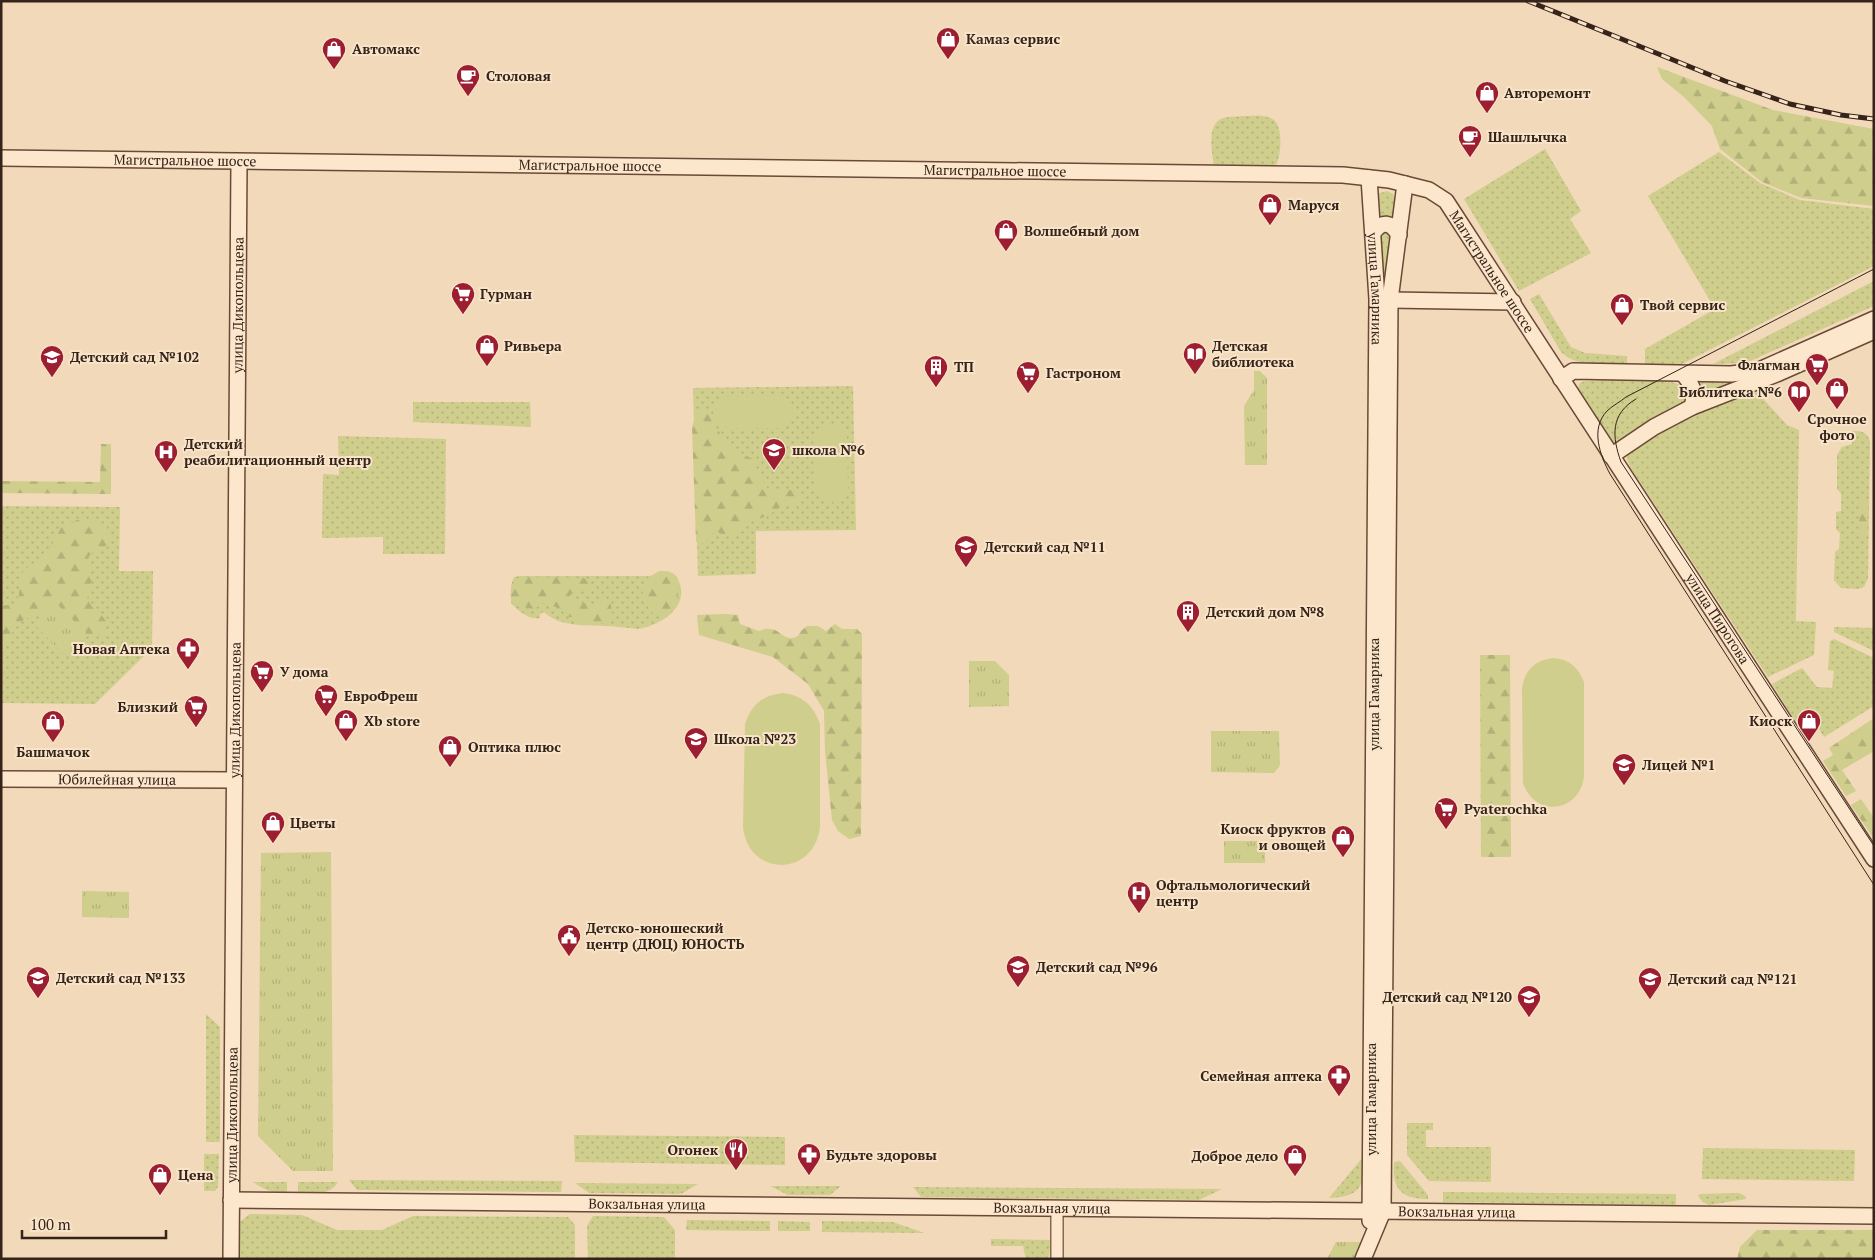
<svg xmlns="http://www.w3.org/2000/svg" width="1875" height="1260" font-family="'PT Serif',serif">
<defs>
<pattern id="grass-dots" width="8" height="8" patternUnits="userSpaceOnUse" patternTransform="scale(1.25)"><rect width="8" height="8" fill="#cfce8d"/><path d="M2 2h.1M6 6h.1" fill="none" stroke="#b2b179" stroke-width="1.8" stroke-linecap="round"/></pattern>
<pattern id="forest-firs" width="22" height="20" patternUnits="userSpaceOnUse" patternTransform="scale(1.25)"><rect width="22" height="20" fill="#cfce8d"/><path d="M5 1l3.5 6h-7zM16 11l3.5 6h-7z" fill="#b2b179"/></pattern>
<pattern id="park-tufts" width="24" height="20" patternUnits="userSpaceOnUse" patternTransform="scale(1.25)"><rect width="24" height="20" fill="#cfce8d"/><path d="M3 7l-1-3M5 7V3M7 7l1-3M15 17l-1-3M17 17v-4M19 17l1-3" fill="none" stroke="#b2b179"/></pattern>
</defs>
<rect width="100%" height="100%" fill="#f1d9b9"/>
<path fill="url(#grass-dots)" d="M1243,116C1252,116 1269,114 1275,121C1283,130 1281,156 1276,165H1214C1212,151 1206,124 1223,118C1230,116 1237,117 1243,116Z
M1545,149L1581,211L1570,219L1591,253L1519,291L1464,199Z
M1719,152L1760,183L1800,200L1874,209V266L1674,368L1645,366V349L1715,309L1648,196Z
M1387,191L1393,194L1396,201L1384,574L1377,194Z
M1874,281V306L1746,363L1713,364Z
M1539,294L1571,347L1585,353L1627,356V365C1605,364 1578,368 1561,352L1530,299Z
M1656,378L1682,385L1687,395L1686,400L1623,441L1615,443L1608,439L1578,395L1579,384L1584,381Z
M1743,380L1701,398L1696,381Z
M853,386L856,530L756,531V574L698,576L693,388Z
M1755,390L1787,425L1799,430L1796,621L1816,622L1814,655L1768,677L1638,479C1631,469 1625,462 1628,449L1666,426L1740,392Z
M413,402H530L531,427L413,422Z
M1852,431C1861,431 1867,431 1870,442L1868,578L1864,587L1859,589L1841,588L1834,580L1835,552L1839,549L1840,533L1836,529V512L1841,511V493L1837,489V455L1842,447L1852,444Z
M338,436L446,439L445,554H383V537L322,538L323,474L339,475Z
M1,506L120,507L119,571H153L152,648L95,704L1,703Z
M667,574L676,576C694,604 662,626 637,629C627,628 616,626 605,626C584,625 560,627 544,612L540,614V618C528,620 519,611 511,603V586L514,577L519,576H649Z
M1834,627L1874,628V651L1834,632Z
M1834,639L1874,658V706L1824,737L1817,726L1804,735L1772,684L1802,668L1817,687L1832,688L1834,671L1828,670L1830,641Z
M206,1014L220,1027V1142H206Z
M1407,1123H1433V1130H1426V1147H1491V1182L1429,1181L1407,1155Z
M574,1135L785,1137V1165L575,1162Z
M1703,1148L1855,1150L1854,1181L1702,1179Z
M204,1154H219L218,1187L215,1191H204Z
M1363,1157C1366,1187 1359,1197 1329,1198Z
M1400,1161L1428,1195V1199C1401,1199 1392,1189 1394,1162Z
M349,1180L562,1181L561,1192L357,1190Z
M253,1182H287V1193C273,1193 264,1190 253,1182Z
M298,1182H338C329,1197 314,1192 298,1192Z
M575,1183L698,1184L681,1194L589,1193Z
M770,1186H841L830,1195H788Z
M913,1187L1222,1189L1199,1200L921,1197Z
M1443,1192L1676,1194V1205L1443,1202Z
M1739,1193L1745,1196L1746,1199L1709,1205L1703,1202L1698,1196L1700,1194Z
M250,1214L302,1215L337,1230H382L413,1216L568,1217L575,1225V1259H237V1224Z
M593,1216L664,1217L675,1230V1259H588L587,1226Z
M687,1220L770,1221V1231L686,1230Z
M778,1221L810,1222V1231H778Z
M822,1221L893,1222L924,1233L822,1232Z
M991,1239L1051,1240L1049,1256L1046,1259H1026L1023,1246H991Z"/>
<path fill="url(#forest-firs)" d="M1657,67L1773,110L1874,129V206L1801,198L1762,182L1720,149L1712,126L1684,97L1662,79Z
M703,411H708C720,436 727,448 753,459L760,477L768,489C779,489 798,486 800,499L795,504L782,506L767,516L741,525L736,535L724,536L718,532L713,533L704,543L699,545L696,541L692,427L697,412Z
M101,444H111V494L1,493V481L100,482Z
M1860,500H1866L1868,503L1867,534L1866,536L1863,535L1858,529L1860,516L1858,503Z
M77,520C84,520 91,519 97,521C111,525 114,539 103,548C99,551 92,552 89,556C85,563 92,572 93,579C78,605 96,603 107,623L104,634L95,636L87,635L39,616C14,616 10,639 1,656V606L14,604L19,595L20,578L23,571L48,552L61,528Z
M659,571C684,570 678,585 677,604L663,618C653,616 642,603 643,592C643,588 645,583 646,579Z
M519,577L584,578L591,583L592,589L571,594L569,598C576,603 584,602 592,605L595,601L606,600L611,605L613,617L604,623L583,625L574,617H569L559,608L543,603L534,609C528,608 517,606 512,603C509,592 511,585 519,577Z
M725,614L738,615L740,624L759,631C782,622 780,645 798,636L801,631L807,626H818L826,631L835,624L842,629H857L862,634L861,836L849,839L838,831L832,820L825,751L824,711L808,684L773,657L699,635L697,615Z
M1480,655H1510L1511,857H1481Z
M1874,718V751L1842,770L1856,791L1846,796L1823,761L1833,755L1829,748Z
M1861,799L1874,818V839L1851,805Z
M1757,1230H1874V1259H1737L1740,1247Z"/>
<path fill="url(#park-tufts)" d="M1254,371H1260L1267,378V465H1245L1244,406L1254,390Z
M56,603L86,633L64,655L34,624Z
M969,661H995L1009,675V706L969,707Z
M1211,731H1279L1280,765L1274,773L1211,772Z
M1224,841H1265V863H1224Z
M331,852L333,1171H293L258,1136L261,853Z
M82,891L129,892V918L82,917Z
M1336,1242H1370L1363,1259H1327Z"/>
<path fill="#cfce8d" d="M784,396C797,404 798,420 784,428L722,429C710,420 710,406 722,397Z
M830,423L841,427L847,437L848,490L842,499L831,503L821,500L814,491L813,437L819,428Z
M1553,658C1569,659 1578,667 1584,682V776C1580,813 1535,818 1523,783L1522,689C1524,671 1535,660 1553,658Z
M783,693C802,695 814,706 820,724V827C814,878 748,877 743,827L745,724C751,705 763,695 783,693Z"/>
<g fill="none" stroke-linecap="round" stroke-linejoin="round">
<g stroke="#896853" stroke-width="14">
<path id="street" d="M1057,1259V1208"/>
</g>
<g stroke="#6a4936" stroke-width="18">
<g id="secondary">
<path id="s1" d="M1,158L1343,175L1389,180L1429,190L1446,201L1874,859"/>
<path id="s2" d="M1369,178L1377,299L1370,1221"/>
<path d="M1373,233C1382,220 1391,222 1399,235"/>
<path d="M1390,300L1513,302"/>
<path d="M1683,374C1693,385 1696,393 1692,407"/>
<path d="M1561,379L1573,371L1731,374L1757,371L1874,319"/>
<path d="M1611,456L1654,427L1692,407L1779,373L1874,331"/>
<path id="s3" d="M1,779L234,780"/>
<path id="s4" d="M231,1200L1874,1216"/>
<path id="s5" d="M231,1259L239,163"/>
<path d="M1363,1259L1383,1211L1390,300L1405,184"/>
</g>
</g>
<use href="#street" stroke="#fce7cd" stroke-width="11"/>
<use href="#secondary" stroke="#fce7cd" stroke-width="15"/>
<path stroke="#362319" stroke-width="1" d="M1874,269L1626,397C1620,402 1612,406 1607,411C1590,429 1600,455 1610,474L1874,885
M1636,399C1610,414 1612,437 1621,462L1874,846"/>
<g stroke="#362319" stroke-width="5">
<path id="rail" d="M1528,1L1725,81L1790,104L1841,115L1874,119"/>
</g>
<use href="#rail" stroke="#f8e4c9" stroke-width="3" stroke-dasharray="9" stroke-linecap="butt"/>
</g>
<defs>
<g id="shop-pin" transform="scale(1.25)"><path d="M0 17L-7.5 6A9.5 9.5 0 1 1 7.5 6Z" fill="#9c1e30" stroke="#f8e4c9"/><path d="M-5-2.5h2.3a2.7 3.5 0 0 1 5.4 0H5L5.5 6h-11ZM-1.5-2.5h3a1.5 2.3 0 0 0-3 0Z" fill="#fff"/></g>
<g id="cafe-pin" transform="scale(1.25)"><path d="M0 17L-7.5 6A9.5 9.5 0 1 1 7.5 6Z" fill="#9c1e30" stroke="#f8e4c9"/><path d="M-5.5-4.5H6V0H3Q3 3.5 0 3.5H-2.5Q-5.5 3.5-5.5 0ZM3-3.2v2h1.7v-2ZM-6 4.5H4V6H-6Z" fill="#fff"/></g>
<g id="supermarket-pin" transform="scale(1.25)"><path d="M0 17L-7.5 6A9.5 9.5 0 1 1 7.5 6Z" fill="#9c1e30" stroke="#f8e4c9"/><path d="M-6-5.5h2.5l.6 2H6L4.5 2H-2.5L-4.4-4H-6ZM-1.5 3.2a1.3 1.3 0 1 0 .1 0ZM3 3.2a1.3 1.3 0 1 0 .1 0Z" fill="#fff"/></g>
<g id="library-pin" transform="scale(1.25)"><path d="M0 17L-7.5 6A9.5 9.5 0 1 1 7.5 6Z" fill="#9c1e30" stroke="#f8e4c9"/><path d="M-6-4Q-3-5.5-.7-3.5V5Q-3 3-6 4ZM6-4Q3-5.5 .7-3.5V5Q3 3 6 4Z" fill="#fff"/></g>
<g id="school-pin" transform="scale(1.25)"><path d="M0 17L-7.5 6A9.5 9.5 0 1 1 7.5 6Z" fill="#9c1e30" stroke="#f8e4c9"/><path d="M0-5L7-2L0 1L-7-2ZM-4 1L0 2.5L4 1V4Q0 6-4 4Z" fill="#fff"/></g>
<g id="building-pin" transform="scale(1.25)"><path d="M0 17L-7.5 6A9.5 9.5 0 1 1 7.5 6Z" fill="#9c1e30" stroke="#f8e4c9"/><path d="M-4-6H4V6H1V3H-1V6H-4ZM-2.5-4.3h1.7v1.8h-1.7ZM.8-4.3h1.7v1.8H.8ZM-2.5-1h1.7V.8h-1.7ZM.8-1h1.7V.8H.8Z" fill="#fff"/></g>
<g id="hospital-pin" transform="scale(1.25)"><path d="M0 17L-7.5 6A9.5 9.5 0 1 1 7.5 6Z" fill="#9c1e30" stroke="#f8e4c9"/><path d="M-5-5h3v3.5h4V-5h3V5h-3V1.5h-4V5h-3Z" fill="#fff"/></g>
<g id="pharmacy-pin" transform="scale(1.25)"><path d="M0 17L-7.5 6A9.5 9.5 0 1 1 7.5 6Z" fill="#9c1e30" stroke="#f8e4c9"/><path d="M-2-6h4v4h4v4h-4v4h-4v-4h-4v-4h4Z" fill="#fff"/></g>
<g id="civic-pin" transform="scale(1.25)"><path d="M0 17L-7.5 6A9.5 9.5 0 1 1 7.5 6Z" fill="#9c1e30" stroke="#f8e4c9"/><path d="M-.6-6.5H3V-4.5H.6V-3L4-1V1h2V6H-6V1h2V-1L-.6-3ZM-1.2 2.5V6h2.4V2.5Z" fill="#fff"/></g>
<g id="restaurant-pin" transform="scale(1.25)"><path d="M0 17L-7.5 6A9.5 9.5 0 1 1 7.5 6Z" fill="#9c1e30" stroke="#f8e4c9"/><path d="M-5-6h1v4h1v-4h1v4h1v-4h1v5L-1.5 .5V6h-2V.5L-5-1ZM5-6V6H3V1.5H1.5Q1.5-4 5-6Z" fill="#fff"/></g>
</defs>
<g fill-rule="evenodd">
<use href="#shop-pin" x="948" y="39"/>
<use href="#shop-pin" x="334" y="49"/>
<use href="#cafe-pin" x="468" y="76"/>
<use href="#shop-pin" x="1487" y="93"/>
<use href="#cafe-pin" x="1470" y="137"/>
<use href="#shop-pin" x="1270" y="205"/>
<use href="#shop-pin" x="1006" y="231"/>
<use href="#supermarket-pin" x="463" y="294"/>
<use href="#shop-pin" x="1622" y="305"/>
<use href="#shop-pin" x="487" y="346"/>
<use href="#library-pin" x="1195" y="354"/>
<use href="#school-pin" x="52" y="357"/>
<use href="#supermarket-pin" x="1817" y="365"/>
<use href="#building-pin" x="936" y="367"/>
<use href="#supermarket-pin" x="1028" y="373"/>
<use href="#shop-pin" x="1837" y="389"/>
<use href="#library-pin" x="1799" y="392"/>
<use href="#school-pin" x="774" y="450"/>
<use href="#hospital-pin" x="166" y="452"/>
<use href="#school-pin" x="966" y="547"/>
<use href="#building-pin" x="1188" y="612"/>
<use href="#pharmacy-pin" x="188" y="649"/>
<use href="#supermarket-pin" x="262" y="672"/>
<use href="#supermarket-pin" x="326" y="696"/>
<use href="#supermarket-pin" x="196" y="707"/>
<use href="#shop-pin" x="346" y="721"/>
<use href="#shop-pin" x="1809" y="721"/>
<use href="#shop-pin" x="53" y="722"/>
<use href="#school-pin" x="696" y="739"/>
<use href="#shop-pin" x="450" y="747"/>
<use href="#school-pin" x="1624" y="765"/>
<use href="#supermarket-pin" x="1446" y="809"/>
<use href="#shop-pin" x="273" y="823"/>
<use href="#shop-pin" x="1343" y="837"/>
<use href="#hospital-pin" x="1139" y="893"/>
<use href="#civic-pin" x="569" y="936"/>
<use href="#school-pin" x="1018" y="967"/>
<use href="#school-pin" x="38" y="978"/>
<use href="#school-pin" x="1650" y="979"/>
<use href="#school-pin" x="1529" y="997"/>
<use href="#pharmacy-pin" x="1339" y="1076"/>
<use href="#restaurant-pin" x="736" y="1150"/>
<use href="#pharmacy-pin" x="809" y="1155"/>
<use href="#shop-pin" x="1295" y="1156"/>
<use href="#shop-pin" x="160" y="1175"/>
</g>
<g text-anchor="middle" stroke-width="4" stroke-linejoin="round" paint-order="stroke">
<g font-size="14" font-weight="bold" fill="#362319" stroke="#f8e4c9" text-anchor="start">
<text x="966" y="44">Камаз сервис</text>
<text x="352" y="54">Автомакс</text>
<text x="486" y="81">Столовая</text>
<text x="1504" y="98">Авторемонт</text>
<text x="1488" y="142">Шашлычка</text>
<text x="1288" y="210">Маруся</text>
<text x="1024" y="236">Волшебный дом</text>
<text x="480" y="299">Гурман</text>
<text x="1640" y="310">Твой сервис</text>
<text x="504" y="351">Ривьера</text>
<text x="1212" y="351">Детская<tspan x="1212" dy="16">библиотека</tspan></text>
<text x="70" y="362">Детский сад №102</text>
<text x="1800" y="370" text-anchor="end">Флагман</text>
<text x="954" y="372">ТП</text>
<text x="1046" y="378">Гастроном</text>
<text x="1782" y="397" text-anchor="end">Библитека №6</text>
<text x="1837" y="424" text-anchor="middle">Срочное<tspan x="1837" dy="16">фото</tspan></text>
<text x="184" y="449">Детский<tspan x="184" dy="16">реабилитационный центр</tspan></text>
<text x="792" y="455">школа №6</text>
<text x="984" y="552">Детский сад №11</text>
<text x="1206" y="617">Детский дом №8</text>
<text x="170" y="654" text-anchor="end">Новая Аптека</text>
<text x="280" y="677">У дома</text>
<text x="344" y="701">ЕвроФреш</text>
<text x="178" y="712" text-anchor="end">Близкий</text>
<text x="364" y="726">Xb store</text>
<text x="1792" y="726" text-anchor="end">Киоск</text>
<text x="714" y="744">Школа №23</text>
<text x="468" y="752">Оптика плюс</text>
<text x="53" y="757" text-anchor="middle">Башмачок</text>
<text x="1642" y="770">Лицей №1</text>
<text x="1464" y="814">Pyaterochka</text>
<text x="290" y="828">Цветы</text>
<text x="1326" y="834" text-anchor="end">Киоск фруктов<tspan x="1326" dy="16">и овощей</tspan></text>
<text x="1156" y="890">Офтальмологический<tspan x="1156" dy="16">центр</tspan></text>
<text x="586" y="933">Детско-юношеский<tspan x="586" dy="16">центр (ДЮЦ) ЮНОСТЬ</tspan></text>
<text x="1036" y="972">Детский сад №96</text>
<text x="56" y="983">Детский сад №133</text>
<text x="1668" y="984">Детский сад №121</text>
<text x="1512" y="1002" text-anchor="end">Детский сад №120</text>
<text x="1322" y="1081" text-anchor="end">Семейная аптека</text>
<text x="718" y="1155" text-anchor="end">Огонек</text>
<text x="826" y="1160">Будьте здоровы</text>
<text x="1278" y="1161" text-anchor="end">Доброе дело</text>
<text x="178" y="1180">Цена</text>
</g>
<g font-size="14" fill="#362319" stroke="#f8e4c9">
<text dy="5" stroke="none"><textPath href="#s1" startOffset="184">Магистральное шоссе</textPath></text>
<text dy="5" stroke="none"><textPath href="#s1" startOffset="589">Магистральное шоссе</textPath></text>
<text dy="5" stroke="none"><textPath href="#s1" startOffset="994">Магистральное шоссе</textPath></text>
<text dy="5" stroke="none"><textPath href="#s1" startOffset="1534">Магистральное шоссе</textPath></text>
<text dy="5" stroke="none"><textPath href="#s2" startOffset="111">улица Гамарника</textPath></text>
<text dy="5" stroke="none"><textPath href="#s5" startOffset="954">улица Дикопольцева</textPath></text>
<text dy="5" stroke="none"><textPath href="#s1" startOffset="1948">улица Пирогова</textPath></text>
<text transform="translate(1374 694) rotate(-90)" y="5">улица Гамарника</text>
<text dy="5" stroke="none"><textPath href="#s5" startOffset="549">улица Дикопольцева</textPath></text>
<text dy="5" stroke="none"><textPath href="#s3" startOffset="116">Юбилейная улица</textPath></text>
<text transform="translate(1371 1099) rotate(-90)" y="5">улица Гамарника</text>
<text dy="5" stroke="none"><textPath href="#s5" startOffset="144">улица Дикопольцева</textPath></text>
<text dy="5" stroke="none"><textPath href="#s4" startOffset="416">Вокзальная улица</textPath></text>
<text dy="5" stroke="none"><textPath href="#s4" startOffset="821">Вокзальная улица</textPath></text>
<text dy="5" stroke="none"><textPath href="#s4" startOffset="1226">Вокзальная улица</textPath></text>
</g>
</g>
<rect width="1875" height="1260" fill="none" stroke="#362319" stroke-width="5"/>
<path d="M22 1230v8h144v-8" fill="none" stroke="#362319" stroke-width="2.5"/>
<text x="30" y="1230" font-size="15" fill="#362319" stroke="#f8e4c9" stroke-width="4" paint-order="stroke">100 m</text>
</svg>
